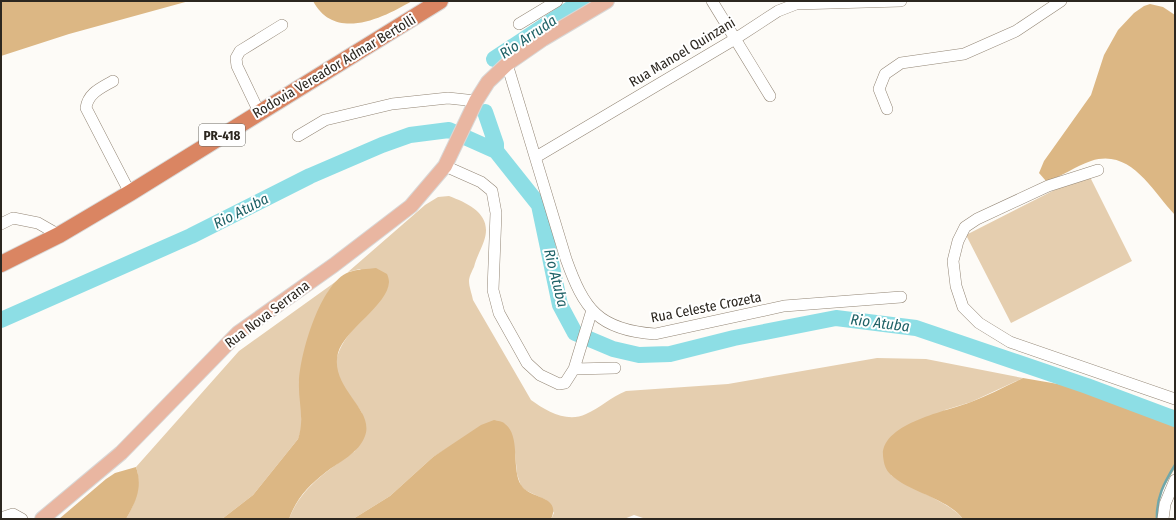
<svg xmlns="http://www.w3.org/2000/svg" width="1176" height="520" font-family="'Fira Sans Condensed',sans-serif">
<rect width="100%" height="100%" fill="#fdfbf7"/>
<path fill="#e5ceaf" d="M1088,173L1132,261L1011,323L966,235Z
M449,196C470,204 493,215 484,241C481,250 476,258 474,267C472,271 469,277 469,281C469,287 472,294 473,300L531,400C546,411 567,423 586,414C600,408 611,397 626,391L728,384L877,358L926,359L1023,378L971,402L945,410L891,475C910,489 950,502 963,519H646L634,515L624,519H551L554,513L546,500L525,490L521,486L517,474L515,452L456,443L433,457L390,496L353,519H289C301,487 329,470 355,451L362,413C354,400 342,387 337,373C329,345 370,313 385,293L360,269L348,272L425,205L438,197Z
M338,280L328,292L301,414L302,428L298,439L253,495L222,519H126C135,504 142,484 136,467L239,351Z"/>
<path fill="#dcb784" d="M1,1H189L69,34L1,56Z
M313,1H412C383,18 335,42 313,1Z
M1150,4L1163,7L1175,15V215C1152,191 1131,148 1091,161C1075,166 1062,177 1046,181L1039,173L1044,161L1091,95L1104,55L1118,30L1134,13L1144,6Z
M376,268L387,274C388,276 389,280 389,282C388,305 345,329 338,353C329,388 375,409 365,436C359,453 339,462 326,472C309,485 296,499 289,519H222L253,495L298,439C305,419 298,402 299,382C300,354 320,283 349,272C358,269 367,269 376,268Z
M1023,378L1058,384L1130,403L1175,410V468L1161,492L1157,512V519H963C947,498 911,493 891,475C885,469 884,464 883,456C881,423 948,411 971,402C989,395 1006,386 1023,378Z
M494,420C497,421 503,421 505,424C521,436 511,469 521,485C529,499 562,495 551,519H353L390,496L433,457L481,425Z
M136,467C143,487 136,502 126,519H59L106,479L115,473Z"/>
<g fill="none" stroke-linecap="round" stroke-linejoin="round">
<path stroke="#70a7aa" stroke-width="2.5" d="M1157,519C1156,498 1164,483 1175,465"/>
<path stroke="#8ddee5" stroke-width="16" d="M494,59L582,1
M485,112L496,144V151
M1,320L191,236L310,176L382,145L410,135L449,130L496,151L539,205L560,305L575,333L613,349L639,355L670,354L734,338L836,318L916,328L1087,386L1175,419"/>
<g stroke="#938676" stroke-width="12">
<path id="minor" d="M712,1L770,96
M519,24L557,1
M507,64L566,259C584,309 598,330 655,334L784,306L901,297
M113,81C101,88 88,93 86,108L130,193
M887,109L879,89L885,74L901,63L964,54L1016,31L1061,1
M259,112L237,66L236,58L240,51L282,25
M298,136L325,120L392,104L448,98L476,101
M536,157L735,39L778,11L796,4L901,1
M445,166L481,182L492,191L496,213L493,290L499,313L527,363L540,375L559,384L565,383L574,369L592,310
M1098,170L1048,186L977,219L965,227L958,241L953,261L956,286L963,307L979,323L1010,342L1175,399
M1,224L13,218L38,223L59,235
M574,369L615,368
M1,518L13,514L22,519
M1163,519L1165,504L1175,480"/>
</g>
<g stroke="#d9d8d7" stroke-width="16">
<path id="major" d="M42,519L121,453L238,333L334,265L411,206L445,166L476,101L488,82L507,64L543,39L607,1"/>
</g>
<g stroke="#d9d8d7" stroke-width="18">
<path id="highway" d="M1,264L59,235L130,193L440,1"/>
</g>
<use href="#minor" stroke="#fff" stroke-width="11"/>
<use href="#major" stroke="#e9b6a1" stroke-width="14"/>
<use href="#highway" stroke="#da8562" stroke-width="16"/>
</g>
<g text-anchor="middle" stroke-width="4" stroke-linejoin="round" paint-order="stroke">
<rect fill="#fff" stroke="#6b6863" stroke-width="1" x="199" y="124" width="46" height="22" rx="3"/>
<g font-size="13" font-weight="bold" fill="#2c2720">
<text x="222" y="140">PR-418</text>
</g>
<g font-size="14" fill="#2c2720" stroke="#fff">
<text transform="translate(682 52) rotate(-31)" y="5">Rua Manoel Quinzani</text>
<text transform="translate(334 66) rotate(-31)" y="5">Rodovia Vereador Admar Bertolli</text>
<text transform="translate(706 307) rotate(-11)" y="5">Rua Celeste Crozeta</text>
<text transform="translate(267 314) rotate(-37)" y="5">Rua Nova Serrana</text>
</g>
<g font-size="15" font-style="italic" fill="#1e6166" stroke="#fff">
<text transform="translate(528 37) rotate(-34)" y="5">Rio Arruda</text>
<text transform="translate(241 211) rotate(-27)" y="5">Rio Atuba</text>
<text transform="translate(556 278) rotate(76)" y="5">Rio Atuba</text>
<text transform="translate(880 323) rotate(7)" y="5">Rio Atuba</text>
</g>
</g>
<rect width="1176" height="520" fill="none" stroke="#2c2720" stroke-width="4"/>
</svg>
